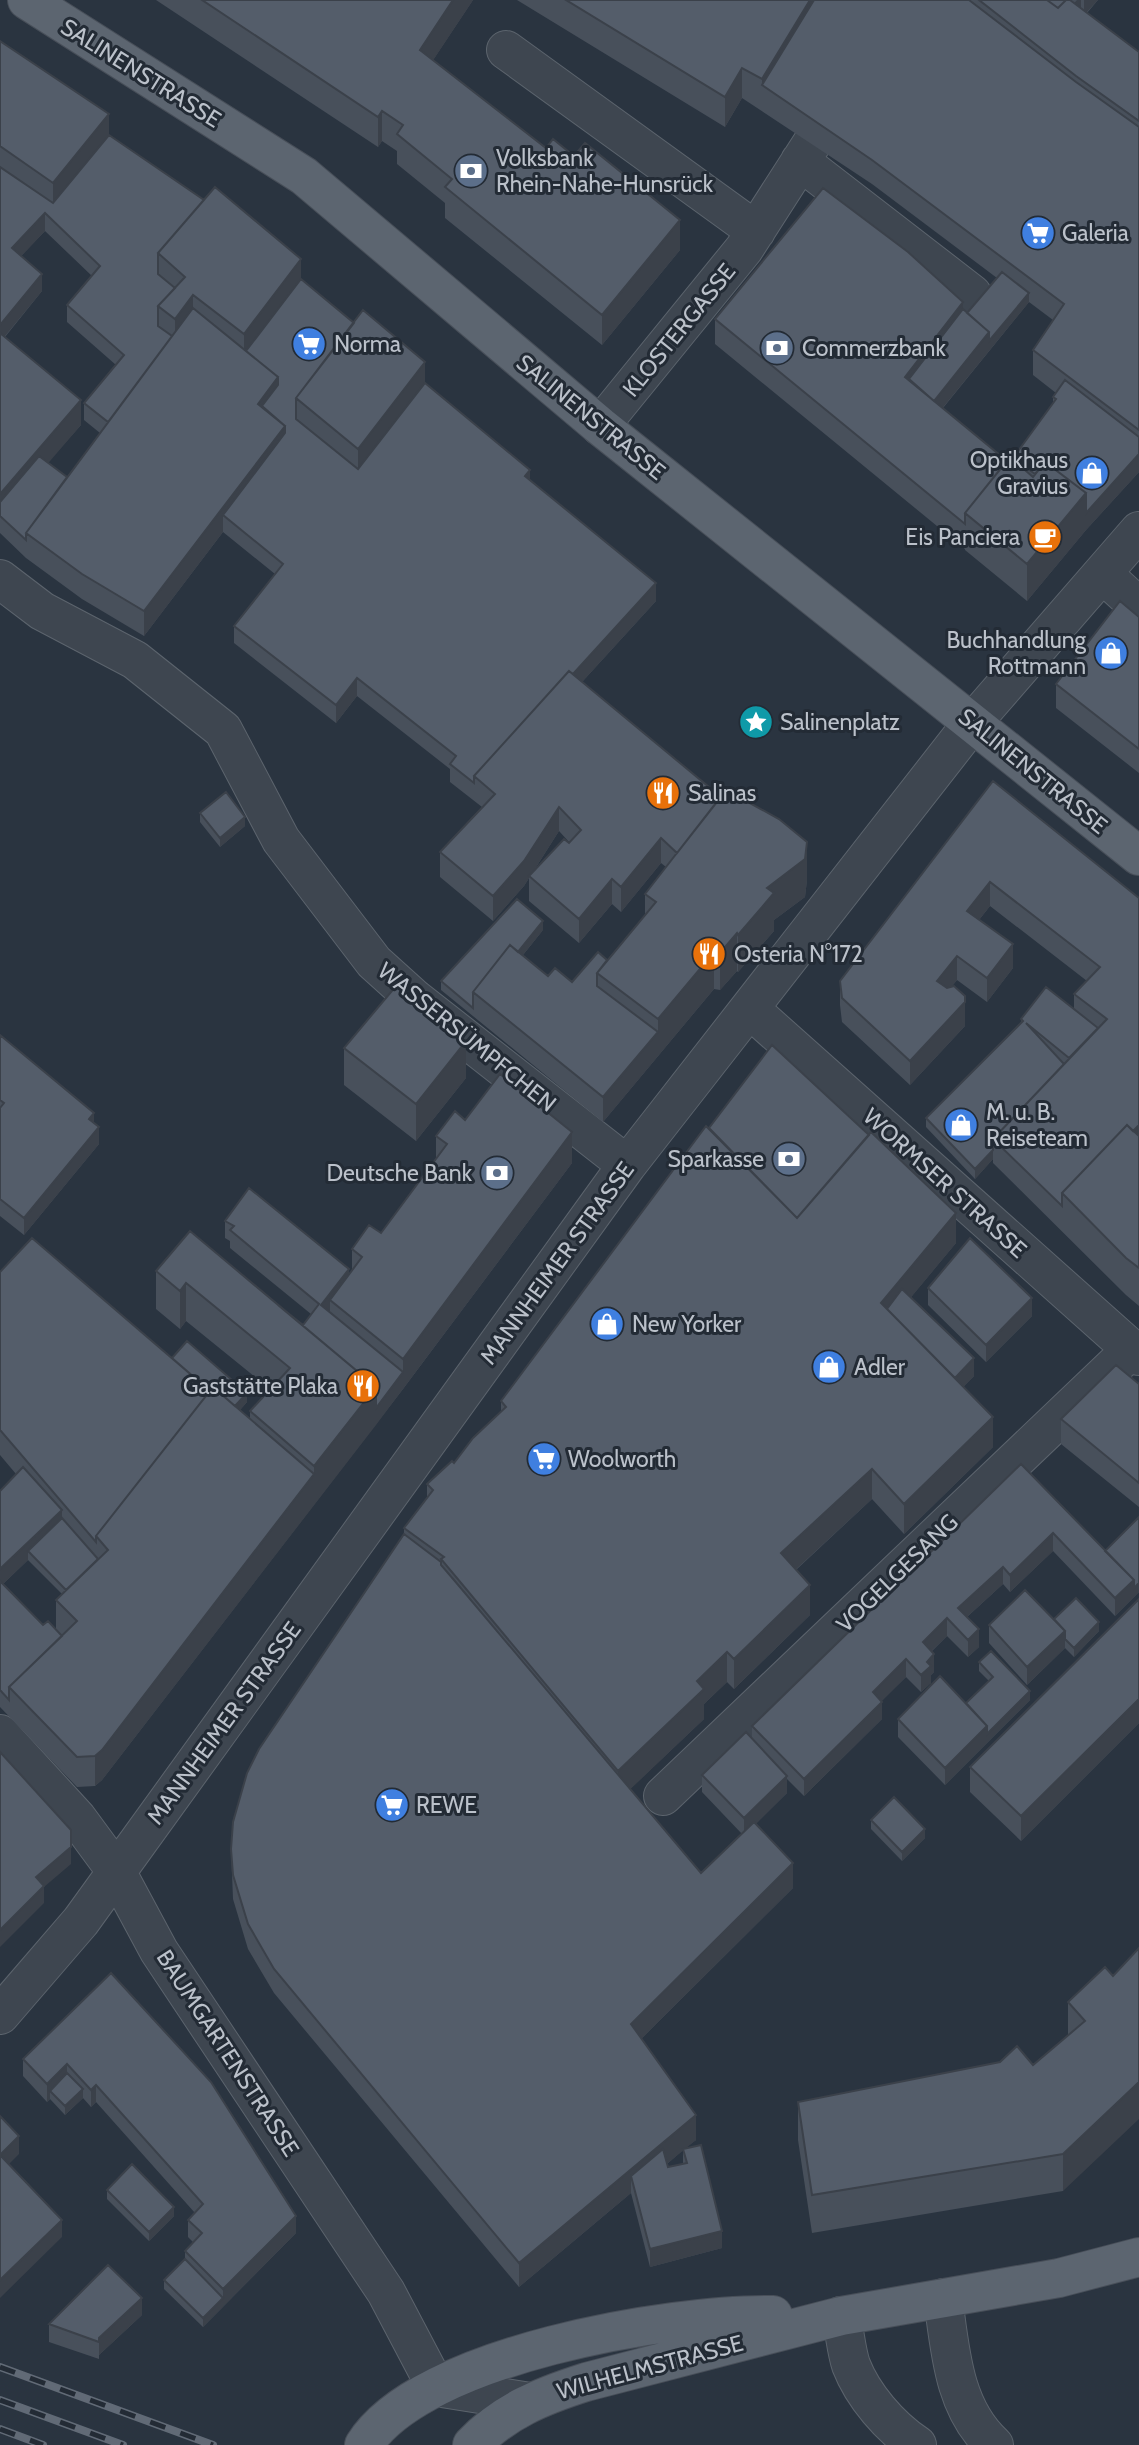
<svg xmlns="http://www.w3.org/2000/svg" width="1139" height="2445" font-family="Cabin,sans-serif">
<rect width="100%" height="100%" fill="#2a3440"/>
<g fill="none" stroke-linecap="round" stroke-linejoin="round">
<g stroke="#5c646d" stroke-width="40">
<path id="minor" d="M506,50L756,231
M800,161L972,294
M600,426L744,249L812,143
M1104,575L1139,607
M0,579L42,611L135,660L223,730L281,840L374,962L415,999L627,1165
M751,1010L1139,1356
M0,1734L77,1818L116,1871L159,1951L386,2292L436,2387L530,2402
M663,1796L1132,1349
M0,2015L81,1921L627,1165L973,722L1139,531
M943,2298C950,2349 953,2408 994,2445
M841,2316C845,2332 846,2350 851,2365C863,2396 890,2427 917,2445"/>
</g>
<g stroke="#484f59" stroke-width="40">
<path id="major" d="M27,0L304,176L600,426L1139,856
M364,2445C420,2355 672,2313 773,2315
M472,2445C504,2411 542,2396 586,2382L841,2316L1059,2278L1139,2257"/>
</g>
<use href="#minor" stroke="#3e4650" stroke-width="38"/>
<use href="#major" stroke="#5c6570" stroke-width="38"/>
<g stroke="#616a76" stroke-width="8">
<path id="rail" d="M0,2367L213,2445
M0,2400L123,2445
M0,2429L43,2445"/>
</g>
<use href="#rail" stroke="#232b35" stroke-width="5" stroke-dasharray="16" stroke-linecap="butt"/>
</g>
<path fill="#48505b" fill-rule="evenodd" d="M156,0H473L433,60L546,148L680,250L602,345L445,218V203L397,164V151L382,141L378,147Z
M517,0H969L971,1V0H1098L1087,13L1139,52V472L1086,530L1027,601L965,550V549L715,344V319L963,309L967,313L997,278L872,184L742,98L725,127ZM1029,302L1053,320L1033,350V375L1056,393L1053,397V403L1013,458V460L1007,461L943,408Z
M0,41L109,135L301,279L425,383L530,480L656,601L582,682L807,880L805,897L774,920V931L738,972L737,971L720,990L714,989L603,1122L441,990V981L543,930L523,955L548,976L572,982L607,960L645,915V894L666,867L661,863L621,912L612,904L579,943L529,901V878L524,886L493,921L440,877V852L482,807L450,782V769L357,696L336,723L234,643V626L275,574L223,532L144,636L82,599L26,558L0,533ZM45,231L92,276L67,305V322L116,365L84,403V420L100,433L67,477L48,462L81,425L5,337L42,291L21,256ZM559,831L569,842L533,872Z
M1139,617V773L1056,708V684Z
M993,781L1139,898V1306L1126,1295L993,1163V1159L975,1179L926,1127V1118L1021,1022V1019L1074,1009V994L1087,981L990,906L979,920L1013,968L987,1002L957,980L952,986L965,1026L910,1085L842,1022L840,1005V981Z
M200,813L245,826L220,847L200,822Z
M0,1035L94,1123L99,1144L24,1235L0,1216Z
M344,1048L466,1078L416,1141L344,1085Z
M465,1120L572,1163L403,1389L102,1780L95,1786L77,1787L0,1707V1491L16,1474L0,1455V1272L172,1358L247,1402L240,1410L250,1419V1411L270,1389L186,1321L180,1329L156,1309V1271L278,1305L303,1325L311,1314L230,1248V1241L225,1238V1221L349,1275L352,1271V1249L381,1233L436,1158V1136ZM28,1560L62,1594L56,1600V1629L43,1625L3,1584Z
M709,1128L956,1243L911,1297L974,1376L963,1387L993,1447L904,1534L872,1499L796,1570L810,1615L734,1689L727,1682L704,1704V1719L630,1789L701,1873L742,1834L702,1792V1775L752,1739V1726L1021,1464L1105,1551L1139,1517V1592L1115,1616L1053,1551L1010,1592L1003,1584L967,1617L979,1647L968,1657L947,1636L932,1651L934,1672L931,1675V1683L921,1692L906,1677L881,1701L882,1719L804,1796L787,1779V1793L756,1823L793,1888L641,2039L696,2140L685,2148L722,2248L650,2267L631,2193L519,2287L274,1993L248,1949L233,1899L231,1849L404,1534V1528L427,1498V1484L454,1463L501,1412V1401ZM683,2150V2164L668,2167L667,2164Z
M928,1288L1032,1316L986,1362L928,1305Z
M1139,1384V1507L1061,1444V1419Z
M1139,1599V1723L1021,1841L970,1792V1767Z
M1054,1619L1099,1631L1074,1657L1065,1648L1027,1685L989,1643V1625Z
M979,1662L1030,1700L945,1785L898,1737V1719L966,1703L989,1681L979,1671Z
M871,1820L925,1838L902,1861L871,1829Z
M1105,1967L1063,2191L812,2233L798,2140V2102L1033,2065L1068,2036V2002Z
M111,1973L296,2233L203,2327L164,2289V2280L185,2259V2251L193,2242L188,2237V2220L195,2213L96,2102L91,2107L83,2098L65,2115L50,2099L47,2102L23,2076V2059Z
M107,2190L174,2216L149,2241L107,2199Z
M142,2315L99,2355V2359L49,2342V2324Z"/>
<path fill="#3b414a" d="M453,0H473L420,80V50Z
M810,0H828L762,85V79Z
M1077,0H1081V13L1058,21Z
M1084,0H1098L1084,15Z
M742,68V98L725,127V97Z
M382,111V141L378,147V117Z
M109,114V152L53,221V183Z
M45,213V231L12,266V248Z
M680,220V250L602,345V315Z
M301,259V297L244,355V334Z
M42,274V291L0,342V325Z
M1029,293V302L931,422V405L989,332Z
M193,295V333L175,339V319Z
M963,302V327L905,384V377Z
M425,362V400L358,487V449Z
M278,377V402L258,411V404Z
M81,400V425L2,517L0,516V494Z
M285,426V450L223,515V532L144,636V611Z
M1139,454V472L1086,530L1027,601V564L1086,493Z
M530,470V488L525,476Z
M656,583V601L486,787L477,779Z
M357,678V696L336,723V705Z
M559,807V831L524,886L493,921V896Z
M245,817V826L220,847V838Z
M661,838V863L621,912V887Z
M807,842V880L805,897L774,920V931L738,972V935L767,888Z
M612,879V904L579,943V919Z
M990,882V906L967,935V911Z
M543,921V930L485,1002L481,998Z
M737,933V971L720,990V953Z
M1013,944V968L987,1002V978Z
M714,952V989L603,1122V1097L658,1032V1019Z
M957,956V980L937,1006V981Z
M965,1002V1026L910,1085V1061Z
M466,1041V1078L416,1141V1104Z
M94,1113V1130L89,1119Z
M1139,1125V1142L1068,1199Z
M99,1127V1144L24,1235V1218Z
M572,1132V1163L376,1425L102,1780L95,1786V1756L314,1474V1466L376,1387L403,1372V1359Z
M993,1150V1159L975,1179V1169Z
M956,1213V1243L889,1324L881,1303Z
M349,1269V1287L330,1300V1311L321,1323V1305Z
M186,1283V1321L180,1329V1291Z
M1032,1298V1316L986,1362V1345Z
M974,1358V1376L949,1402V1384Z
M247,1393V1402L225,1427V1418Z
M993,1417V1447L904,1534V1504Z
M872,1469V1499L781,1583V1553Z
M62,1510V1527L28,1551V1560L0,1587V1569Z
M1053,1533V1551L1010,1592V1575Z
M1003,1567V1584L958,1625V1608Z
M1134,1580L1139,1583V1592L1115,1616V1598Z
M810,1585V1615L734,1689V1659Z
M947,1618V1636L923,1659V1642Z
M1099,1622V1631L1074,1657V1648Z
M979,1629V1647L968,1657V1640Z
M1065,1631V1648L1027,1685V1667Z
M727,1652V1682L704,1704V1719L618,1801V1771L697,1681Z
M934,1654V1672L931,1675V1683L921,1692V1675L927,1662Z
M906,1659V1677L873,1710V1692Z
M1030,1691V1700L945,1785V1768L987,1726Z
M1139,1699V1723L1021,1841V1816Z
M882,1702V1719L804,1796V1779Z
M787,1776V1793L744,1836V1818Z
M925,1829V1838L902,1861V1852Z
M71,1847V1864L44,1887V1903L0,1947V1930L36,1877Z
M793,1863V1888L631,2049V2024Z
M67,2064V2082L50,2091V2099L47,2102V2084Z
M1139,2082V2119L1063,2191V2154Z
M96,2085V2102L91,2107V2090Z
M83,2089V2098L65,2115V2106Z
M696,2115V2140L635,2190L631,2176V2193L519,2287V2263Z
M19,2136V2154L0,2173V2155Z
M174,2207V2216L149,2241V2232Z
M296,2216V2233L203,2327V2318L223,2298V2289Z
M62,2220V2237L0,2298V2280Z
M722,2231V2248L650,2267V2249Z
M142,2298V2315L99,2355V2338Z"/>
<path fill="#545d6a" stroke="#3b414a" stroke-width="2" d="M202,0H453L420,50L546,148L553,139L574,156L585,143L680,220L602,315L445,187L452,179L397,134L403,125L382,111L378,117Z
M566,0H810L762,79L742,68L725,97Z
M814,0H969L1076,82L1139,127V430L1033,350L1064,304L872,160L762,85Z
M979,0H1047L1058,8L1066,0H1070L1139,52V121L1076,76Z
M1047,0H1066L1058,8Z
M0,41L109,114L53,183L0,146Z
M109,135L204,200L158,253V274L175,288L158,306V326L172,336L108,422L84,403L124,355L67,305L100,266L45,213L12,248L42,274L0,325V167L53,203Z
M215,187L301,259L244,334L193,295L175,319L158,306L185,277L158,253Z
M823,188L908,252L963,302L905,377L1007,461L965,513V524L715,319Z
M1002,272L1029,293L989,341V332L967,313Z
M301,279L354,323L296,398V419L358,469L425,383L530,470L525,476L656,583L573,674L569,671L474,776V783L450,764L456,756L357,678L336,705L234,626L283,564L223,515L285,433V426L262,406L278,385V377L246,351Z
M193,308L278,377L258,404L285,426L144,611L82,574L26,533Z
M963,309L989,332L934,401L909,379Z
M363,310L425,362L358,449L296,398Z
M0,333L81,400L0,494Z
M1065,380L1139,437V454L1086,513V493L1045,462L1035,474L1013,458L1056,399L1053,397Z
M39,456L67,477L26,533V540L0,516V502Z
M1010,457L1033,477L1045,462L1086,493L1027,564L965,513Z
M1120,601L1139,617V749L1056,684Z
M569,671L721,797L677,853L661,838L621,887L612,879L579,919L529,876L564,839L569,843L581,830L559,807L524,861L493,896L440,852L495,794L474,776Z
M993,781L1139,898V1125L1133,1131L1127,1125L1062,1193V1206L993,1139L1107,1019L1074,994L1100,967L990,882L967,911L1013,944L987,978L957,956L937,981L947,988L954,986L965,996V1002L910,1061L842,998L840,981Z
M726,790L779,819L807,842L805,859L767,888L774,893L738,935L737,933L720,953L714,952L658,1019L597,973L656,902L645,894Z
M226,792L245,817L220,838L200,813Z
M517,899L543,921L518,952L510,945L473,992V1008L441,981Z
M510,945L548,976L555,968L572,982L598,952L607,960L597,973V986L658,1032L603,1097L473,992Z
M396,986L466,1041L416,1104L344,1048Z
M1046,987L1098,1028L1069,1058L1026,1023L1064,1064L993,1139V1150L975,1169L926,1118L1023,1021L1021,1019Z
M0,1035L94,1113L89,1119L99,1127L24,1218L0,1199V1108L4,1103L0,1100Z
M772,1045L869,1135L797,1218L709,1128Z
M500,1074L572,1132L403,1359L330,1300L362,1257L352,1249L369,1225L381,1233L447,1144L436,1136L455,1111L465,1120Z
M1127,1125L1139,1136V1268L1126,1258L1062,1193Z
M706,1126L797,1218L871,1132L956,1213L881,1303L993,1417L904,1504L872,1469L781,1553L810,1585L734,1659L727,1652L697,1681L704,1689L618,1771L441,1559L444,1557L404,1528L433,1490L427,1484L452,1461L454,1463L473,1438L506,1407L501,1401Z
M249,1188L349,1269L321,1305L403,1372L376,1408V1387L278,1305L303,1325L319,1304L230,1230L234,1226L225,1221Z
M190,1231L376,1387L314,1466L250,1411L290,1368L186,1283L180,1291L156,1271Z
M32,1238L210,1391L96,1536V1542L0,1430V1272Z
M970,1238L1032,1298L986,1345L928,1288Z
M902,1289L974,1358L955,1378L887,1309Z
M187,1341L247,1393L235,1406L213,1387L210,1391L172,1358Z
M1116,1365L1139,1384V1483L1061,1419Z
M213,1387L314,1474L102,1750L95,1756L77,1757L9,1687L77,1621L56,1600L108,1550L96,1536Z
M1021,1464L1134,1580L1115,1598L1053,1533L1010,1575L1003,1567L958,1608L979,1629L968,1640L947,1618L923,1642L934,1654L927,1662L931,1666L921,1675L906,1659L873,1692L882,1702L804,1779L752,1726Z
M23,1467L62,1510L0,1569V1491Z
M1139,1517V1583L1134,1588V1580L1105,1551Z
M62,1518L98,1559L66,1590L28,1551Z
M404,1534L441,1562V1565L454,1580L701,1873L754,1822L793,1863L631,2024L696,2115L519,2263L274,1969L248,1924L233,1875L231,1849L233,1822L247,1773L259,1749Z
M0,1581L43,1625L48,1621L62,1636L9,1687V1700L0,1690Z
M1025,1590L1065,1631L1027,1667L989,1625Z
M1076,1598L1099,1622L1074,1648L1065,1639V1631L1054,1619Z
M1139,1599V1699L1021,1816L970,1767Z
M991,1651L1030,1691L987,1734V1726L966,1703L993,1677L979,1662Z
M940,1676L987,1726L945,1768L898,1719Z
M746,1732L787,1776L744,1818L702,1775Z
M0,1752L71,1830V1847L36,1877L44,1886L0,1930Z
M894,1797L925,1829L902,1852L871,1820Z
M1139,1948V2082L1063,2154L812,2195L798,2102L1000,2062L1017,2046L1033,2065L1085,2021L1068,2002L1105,1967L1113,1976Z
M111,1973L211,2082L296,2216L223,2289L185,2251L202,2233L188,2220L203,2204L96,2085L91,2090L67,2064L47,2084L23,2059Z
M67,2073L83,2089L65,2106L50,2091Z
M0,2116L19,2136L0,2155Z
M701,2145L722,2231L650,2249L631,2176L663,2149L668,2167L687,2163L683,2149Z
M0,2155L62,2220L0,2280Z
M132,2164L174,2207L149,2232L107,2190Z
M185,2259L223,2298L203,2318L164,2280Z
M108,2265L142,2298L99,2338V2342L49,2324Z"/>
<defs>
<g id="bank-disc" transform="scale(1.75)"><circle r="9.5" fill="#5c6f8a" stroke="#232b35"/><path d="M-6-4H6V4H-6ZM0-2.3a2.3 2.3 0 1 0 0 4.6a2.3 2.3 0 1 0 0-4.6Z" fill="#fff"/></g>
<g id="supermarket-disc" transform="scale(1.75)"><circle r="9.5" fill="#3f7fe0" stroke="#232b35"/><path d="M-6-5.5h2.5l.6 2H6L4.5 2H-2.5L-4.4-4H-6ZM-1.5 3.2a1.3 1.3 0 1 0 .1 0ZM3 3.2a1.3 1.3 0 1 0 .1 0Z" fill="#fff"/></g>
<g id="shop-disc" transform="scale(1.75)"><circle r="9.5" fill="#3f7fe0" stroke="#232b35"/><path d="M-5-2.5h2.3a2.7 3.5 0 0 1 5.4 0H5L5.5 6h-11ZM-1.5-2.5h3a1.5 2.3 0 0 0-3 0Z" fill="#fff"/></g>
<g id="cafe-disc" transform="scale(1.75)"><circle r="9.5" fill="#e8710a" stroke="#232b35"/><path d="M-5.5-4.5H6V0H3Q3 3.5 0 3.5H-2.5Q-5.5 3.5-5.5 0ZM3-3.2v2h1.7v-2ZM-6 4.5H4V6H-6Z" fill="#fff"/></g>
<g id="sight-disc" transform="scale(1.75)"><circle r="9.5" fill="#0f9aa8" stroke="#232b35"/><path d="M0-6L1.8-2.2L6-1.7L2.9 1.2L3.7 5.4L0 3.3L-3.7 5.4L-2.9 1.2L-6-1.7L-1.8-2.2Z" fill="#fff"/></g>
<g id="restaurant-disc" transform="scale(1.75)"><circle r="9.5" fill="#e8710a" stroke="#232b35"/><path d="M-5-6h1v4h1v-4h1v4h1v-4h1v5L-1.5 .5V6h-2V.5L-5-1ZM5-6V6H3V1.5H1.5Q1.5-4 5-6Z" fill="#fff"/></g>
</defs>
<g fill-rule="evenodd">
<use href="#bank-disc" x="471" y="171"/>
<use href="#supermarket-disc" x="1038" y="233"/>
<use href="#supermarket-disc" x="309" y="344"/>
<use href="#bank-disc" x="777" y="348"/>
<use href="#shop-disc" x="1092" y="473"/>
<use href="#cafe-disc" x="1045" y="537"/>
<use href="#shop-disc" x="1111" y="653"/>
<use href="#sight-disc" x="756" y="722"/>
<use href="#restaurant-disc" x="663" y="793"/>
<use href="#restaurant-disc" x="709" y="954"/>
<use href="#shop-disc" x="961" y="1125"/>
<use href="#bank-disc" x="789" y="1159"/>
<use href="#bank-disc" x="497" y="1173"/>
<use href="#shop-disc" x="607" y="1324"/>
<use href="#shop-disc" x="829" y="1367"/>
<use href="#restaurant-disc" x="363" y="1386"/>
<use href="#supermarket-disc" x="544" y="1459"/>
<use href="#supermarket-disc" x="392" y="1805"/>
</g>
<g text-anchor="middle" stroke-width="6" stroke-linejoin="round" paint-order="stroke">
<g font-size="23" fill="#bbc1ca" stroke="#232b35">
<text transform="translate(141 73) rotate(32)" y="8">SALINENSTRASSE</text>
<text transform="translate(679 330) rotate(-51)" y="8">KLOSTERGASSE</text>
<text transform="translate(591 417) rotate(39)" y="8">SALINENSTRASSE</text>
<text transform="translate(1033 771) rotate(39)" y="8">SALINENSTRASSE</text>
<text transform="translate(467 1037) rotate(39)" y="8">WASSERSÜMPFCHEN</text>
<text transform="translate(945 1183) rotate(42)" y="8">WORMSER STRASSE</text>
<text transform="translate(557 1263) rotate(-54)" y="8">MANNHEIMER STRASSE</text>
<text transform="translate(897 1573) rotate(-44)" y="8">VOGELGESANG</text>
<text transform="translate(224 1723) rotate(-54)" y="8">MANNHEIMER STRASSE</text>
<text transform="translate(228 2053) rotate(57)" y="8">BAUMGARTENSTRASSE</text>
<text transform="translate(650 2367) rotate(-15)" y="8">WILHELMSTRASSE</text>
</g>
<g font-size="23" fill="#bbc1ca" stroke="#232b35" text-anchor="start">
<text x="496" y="166">Volksbank<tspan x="496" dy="26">Rhein-Nahe-Hunsrück</tspan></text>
<text x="1062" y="241">Galeria</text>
<text x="334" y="352">Norma</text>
<text x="802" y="356">Commerzbank</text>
<text x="1068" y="468" text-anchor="end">Optikhaus<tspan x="1068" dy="26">Gravius</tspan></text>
<text x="1020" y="545" text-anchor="end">Eis Panciera</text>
<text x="1086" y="648" text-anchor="end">Buchhandlung<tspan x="1086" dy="26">Rottmann</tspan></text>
<text x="780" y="730">Salinenplatz</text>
<text x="688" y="801">Salinas</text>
<text x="734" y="962">Osteria N°172</text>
<text x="986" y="1120">M. u. B.<tspan x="986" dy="26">Reiseteam</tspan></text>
<text x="764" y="1167" text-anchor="end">Sparkasse</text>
<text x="472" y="1181" text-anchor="end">Deutsche Bank</text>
<text x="632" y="1332">New Yorker</text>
<text x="854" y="1375">Adler</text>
<text x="338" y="1394" text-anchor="end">Gaststätte Plaka</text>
<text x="568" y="1467">Woolworth</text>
<text x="416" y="1813">REWE</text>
</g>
</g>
</svg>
